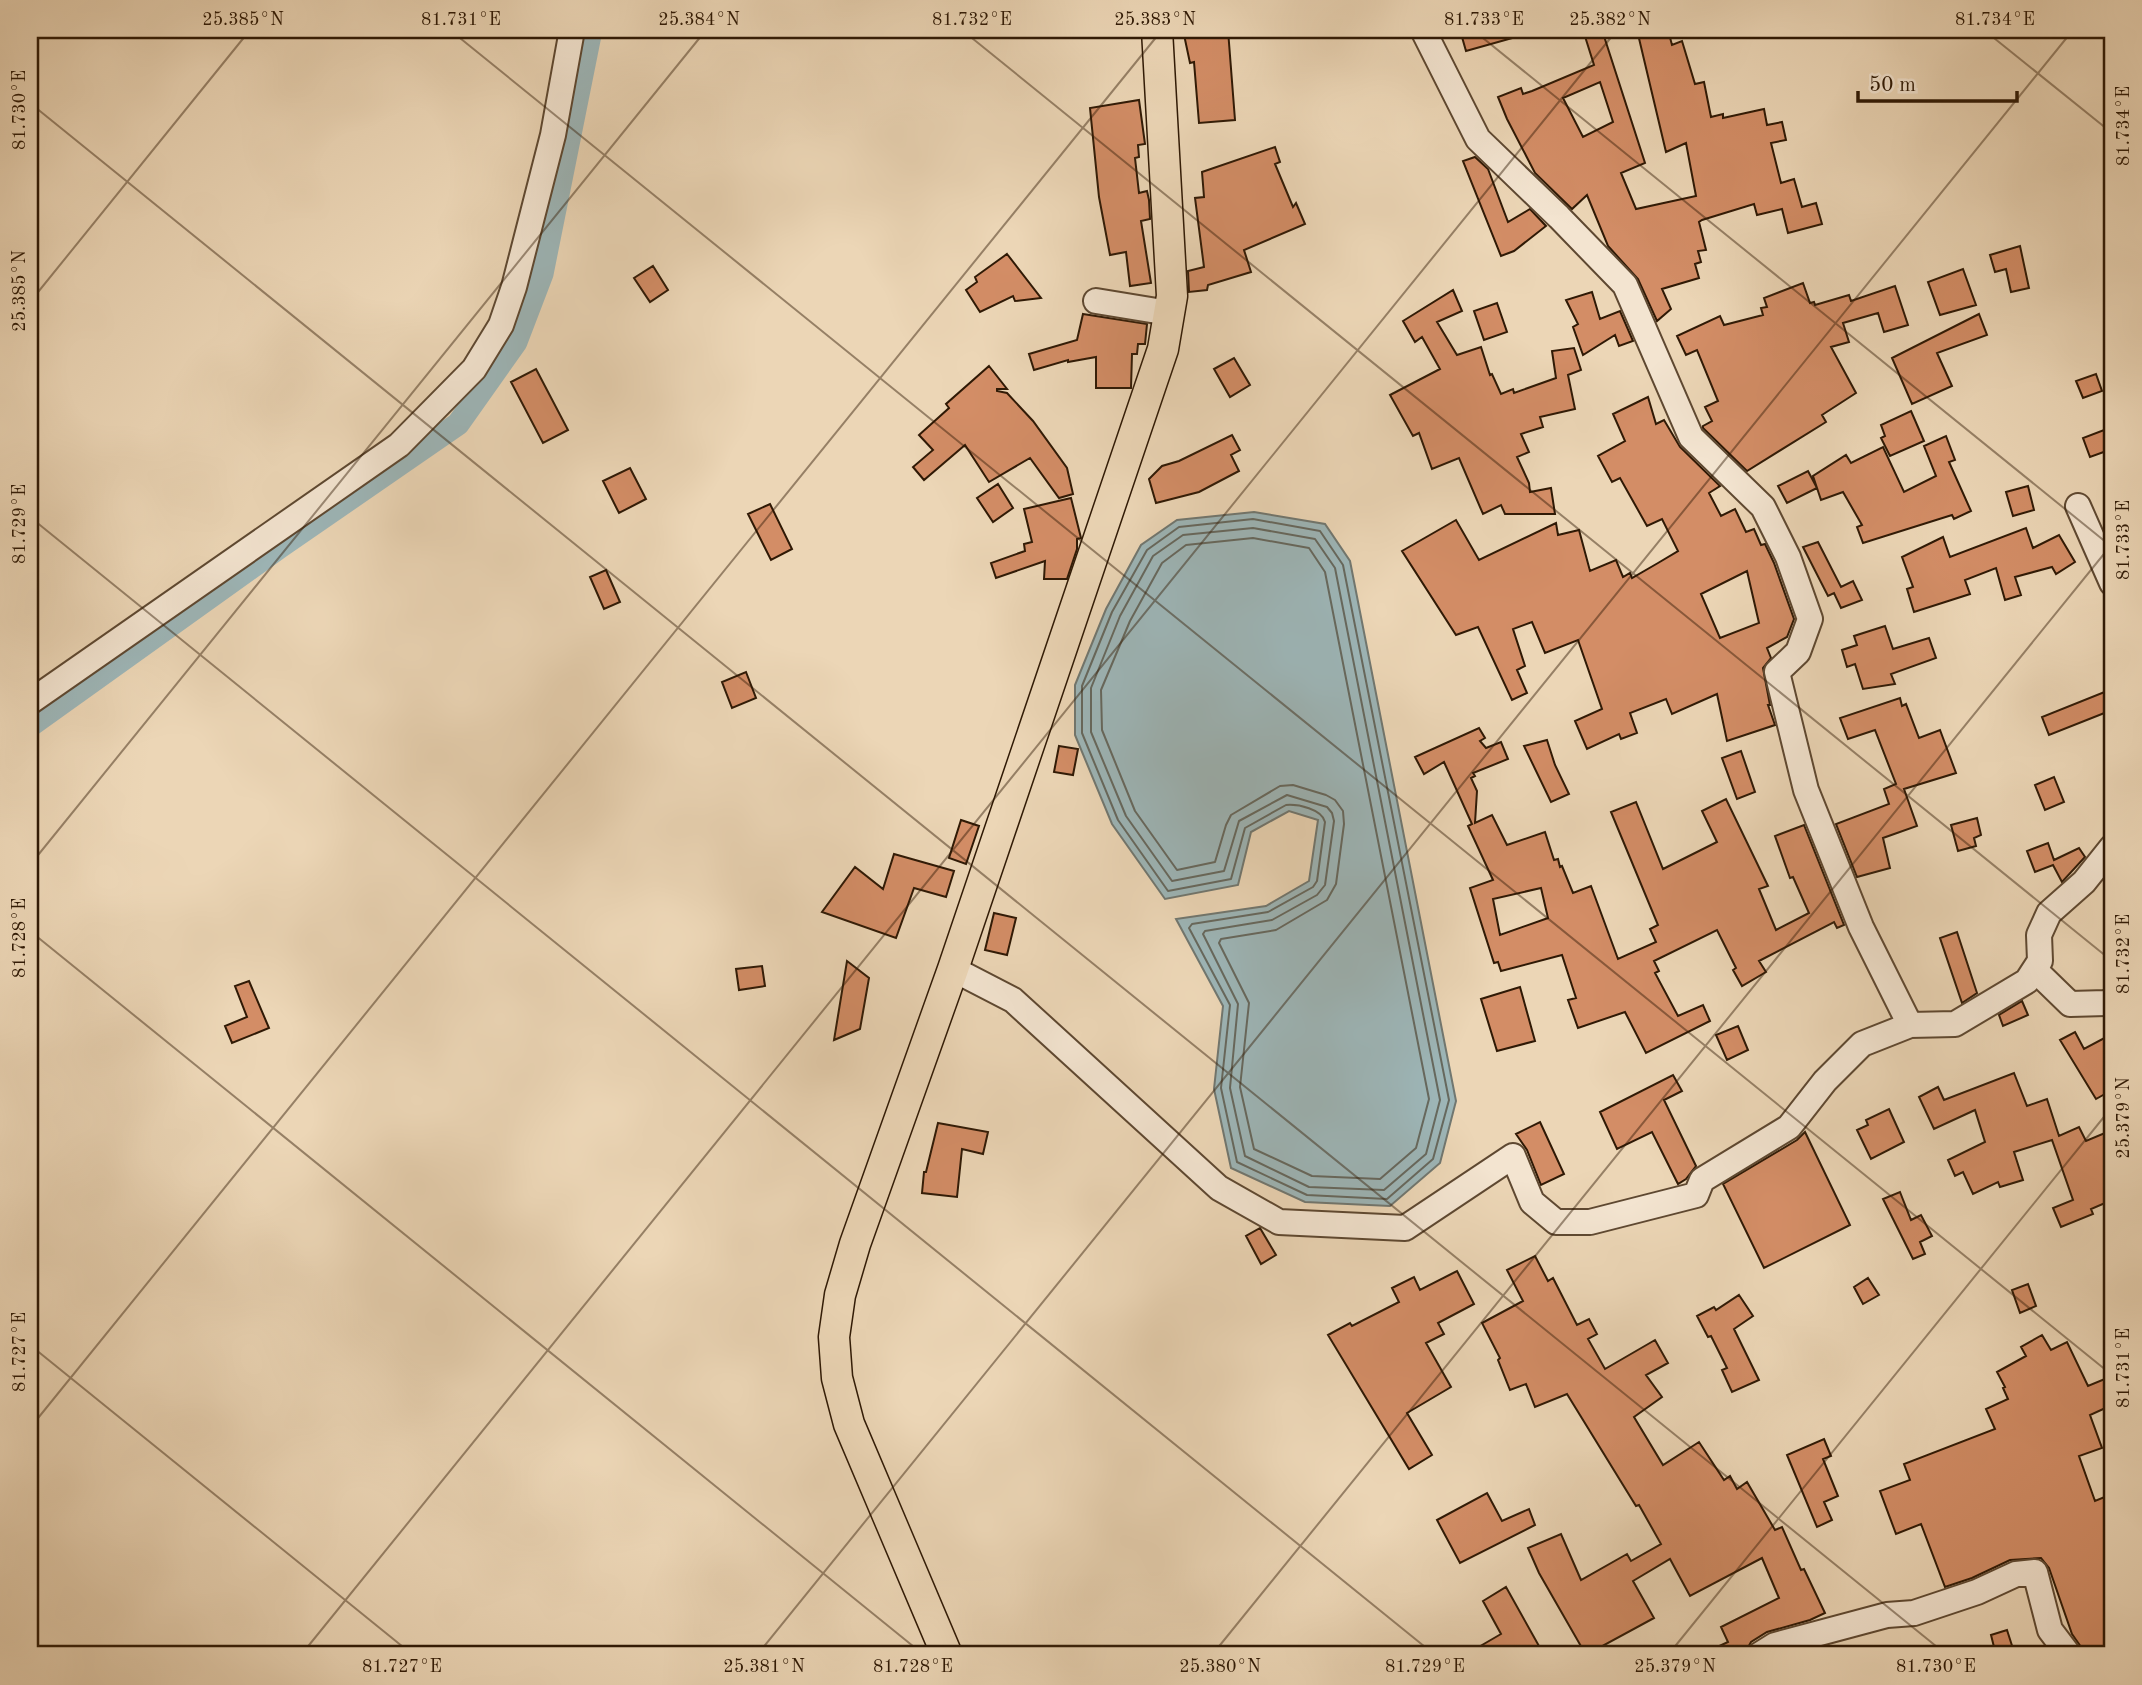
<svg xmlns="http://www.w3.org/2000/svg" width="2142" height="1685" font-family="'Old Standard TT',serif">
<rect width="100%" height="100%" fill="#ecd6b6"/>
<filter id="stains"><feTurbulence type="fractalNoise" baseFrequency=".00286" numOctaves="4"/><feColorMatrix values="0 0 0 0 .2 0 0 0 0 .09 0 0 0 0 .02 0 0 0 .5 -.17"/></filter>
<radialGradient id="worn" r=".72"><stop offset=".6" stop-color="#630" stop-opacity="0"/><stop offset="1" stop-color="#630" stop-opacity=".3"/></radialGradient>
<path fill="#9db6b8" stroke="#717770" stroke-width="2" d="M1254,512L1325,524L1350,561L1456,1101L1440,1163L1390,1206L1305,1202L1231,1168L1214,1089L1223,1006L1176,919L1266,906L1309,881L1318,820L1289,811L1251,832L1238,885L1165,899L1112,824L1075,735V685L1106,609L1141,545L1177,520Z"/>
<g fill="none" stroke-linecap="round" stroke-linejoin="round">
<path stroke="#66685e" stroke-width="2" d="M1253,519L1320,531L1343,565L1449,1100L1433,1159L1387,1199L1307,1195L1237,1162L1221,1088L1230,1005L1189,928L1192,924L1268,912L1313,887L1317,881L1325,822C1322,809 1298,804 1286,805L1245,828L1231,879L1168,891L1118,820L1082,733V686L1112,612L1147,550L1179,527Z
M1253,528L1315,539L1335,568L1440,1100L1426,1154L1384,1190L1309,1187L1245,1156L1230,1088L1238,1004L1203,934L1205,931L1272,920L1317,895L1325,885L1334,821L1332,813L1327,807L1287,795L1239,821L1224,871L1172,881L1126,816L1091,732V688L1120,616L1153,556L1183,535Z
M1253,538L1309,548L1325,572L1429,1099L1416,1148L1380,1179L1312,1176L1254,1149L1240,1087L1249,1003L1219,943L1221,939L1276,930L1327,900L1336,884L1344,824L1343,811L1335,800L1326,795L1293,785L1280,786L1231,815L1226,825L1215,862L1177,870L1135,811L1102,730L1101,690L1130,621L1162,563L1186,545Z"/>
<path stroke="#9db6b8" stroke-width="23" d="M30,726L280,547L458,424L516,342L542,274L591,30"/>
</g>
<path fill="#d38d66" stroke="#2f1905" stroke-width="2" fill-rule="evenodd" d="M1183,30H1228L1235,120L1199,123L1194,62L1190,63Z
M1460,30H1522L1523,35L1466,51Z
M1583,30H1602L1645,163L1621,173L1636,209L1696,196L1686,143L1666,152L1637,30H1668L1672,45L1682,41L1695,84L1704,82L1711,117L1723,114V118L1764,109L1767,125L1782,122L1786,140L1771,143L1781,183L1794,179L1802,207L1816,203L1822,224L1788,233L1782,209L1757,215L1754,204L1702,220L1699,222L1706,250L1698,251L1701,262L1695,264L1699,278L1662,289L1671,309L1657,321L1638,279L1608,246L1587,195L1572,209L1535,173L1507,119L1498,97L1521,88L1523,94L1532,91L1594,65ZM1600,82L1613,122L1583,137L1563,98Z
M1139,100L1145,144L1138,145L1139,157L1135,158L1139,193L1147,191L1149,200L1150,219L1141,221L1151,283L1130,286L1126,252L1110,255L1099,197L1090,108Z
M1275,147L1280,162L1275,164L1293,207L1296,203L1305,224L1244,250L1251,272L1208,285L1207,290L1189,292L1188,271L1204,267L1195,198L1204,197L1202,172Z
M1475,157L1488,169L1508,222L1530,209L1546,226L1514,251L1501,256L1463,161Z
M2020,246L2029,288L2011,292L2006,269L1995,272L1990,255Z
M1007,254L1041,298L1015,301L1013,296L980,312L966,290L977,282L975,277Z
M653,266L668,290L650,302L634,278Z
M1963,269L1976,305L1940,315L1928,282Z
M1803,283L1810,303L1814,302L1815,305L1849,295L1851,301L1895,286L1908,325L1884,332L1878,313L1843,323L1849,342L1831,347L1856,393L1822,415L1826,422L1747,471L1703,428V426L1712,421L1705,407L1718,401L1697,350L1686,355L1677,336L1720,316L1724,325L1763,315L1761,308L1767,307L1764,298Z
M1453,290L1462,311L1437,322L1457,355L1481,347L1490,375L1492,374L1501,394L1513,389L1514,393L1556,378L1552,351L1574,348L1581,370L1568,375L1575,409L1540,417L1543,427L1521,434L1529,452L1517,457L1529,483L1530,492L1551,488L1555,514H1505L1501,505L1483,514L1459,458L1432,469L1419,433L1413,436L1390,395L1440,369L1422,337L1415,342L1403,321Z
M1592,292L1600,319L1620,311L1633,341L1619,346L1615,335L1583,355L1573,327L1578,324L1566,300Z
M1497,303L1507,332L1484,340L1474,311Z
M1083,314L1147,324L1145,344H1138L1137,354H1132L1131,388H1096V357L1068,362V360L1034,370L1029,354L1077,340Z
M1979,314L1987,335L1937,353L1952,386L1912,404L1892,358Z
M1234,358L1250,385L1230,397L1214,369Z
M989,366L1007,389H997V391L1007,393L1033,421L1067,468L1073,494L1059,498L1030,458L989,482L965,445L924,480L913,467L933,450L919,435L949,408L946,404Z
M536,369L568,430L543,443L511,382Z
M2096,374L2102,391L2083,398L2076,381Z
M1648,397L1656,424L1664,420L1680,447L1720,486L1709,493L1721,516L1735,509L1746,532L1754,529L1761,545L1765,544L1774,563L1794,619L1787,637L1767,648L1771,658L1763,668L1770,705H1768L1775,725L1727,741L1717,694L1672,714L1666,699L1630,713L1637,733L1621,739L1619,734L1587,749L1575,721L1602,709L1578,640L1545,653L1532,622L1513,629L1525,666L1517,670L1527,693L1512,700L1478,627L1456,635L1402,551L1456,520L1479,560L1556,523L1558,535L1579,530L1590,571L1616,560L1623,577L1630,573L1632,578L1658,563L1678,551L1662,519L1647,526L1620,478L1612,482L1598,456L1625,441L1613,414ZM1747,571L1759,623L1720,638L1701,594Z
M1911,411L1924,441L1890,456L1881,438L1885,436L1881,425Z
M2112,427V449L2090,457L2083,438Z
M1232,435L1240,450L1231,455L1239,471L1199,492L1156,503L1149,479L1162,466L1179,461Z
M1946,436L1955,460L1949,462L1971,511L1954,519L1952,515L1863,543L1857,527L1862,525L1843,492L1821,500L1813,476L1846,455L1851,463L1883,447L1904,492L1936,476L1924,446Z
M630,468L646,499L619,513L603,481Z
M1808,471L1817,488L1787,503L1778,486Z
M998,484L1013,508L993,522L977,498Z
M2028,486L2034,510L2013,516L2006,492Z
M1071,498L1081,538L1077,539V549L1067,579H1044L1045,561L996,578L991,563L1025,551L1024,544L1032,542L1024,509Z
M770,504L792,549L771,560L748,514Z
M2026,528L2033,548L2059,535L2075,562L2056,574L2052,567L2015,577L2021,595L2005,600L1996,568L1965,580L1970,594L1914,612L1907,589L1913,587L1902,557L1943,537L1950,557Z
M1818,542L1841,587L1853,581L1862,600L1841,608L1834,593L1828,596L1803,547Z
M606,570L620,602L604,609L590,577Z
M1885,626L1893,649L1929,638L1936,658L1891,674L1895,684L1863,689L1855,664L1847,667L1842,650L1857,645L1854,636Z
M746,672L756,698L732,708L722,682Z
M2112,689V710L2049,735L2042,717Z
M1900,698L1902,706L1906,704L1919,738L1940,730L1956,773L1904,789L1917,826L1883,838L1890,868L1857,877L1836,824L1889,804L1884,789L1896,784L1875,730L1848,739L1840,718Z
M1479,728L1485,738L1480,741L1486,748L1501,742L1508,759L1473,773L1475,776L1471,778L1477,791L1475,823L1492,815L1507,845L1545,832L1554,860L1558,859L1560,867L1562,866L1573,893L1591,886L1618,959L1656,942L1650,929L1658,925L1611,812L1636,802L1663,869L1717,842L1702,811L1726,799L1768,886L1759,889L1776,930L1809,913L1793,877L1790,878L1775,836L1804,825L1844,925L1837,928L1834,922L1759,961L1766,972L1742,986L1733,970L1736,968L1717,930L1654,961L1659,971L1655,973L1678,1016L1703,1005L1710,1021L1646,1053L1625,1012L1578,1028L1568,1000L1576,998L1562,955L1501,971L1498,962L1494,963L1470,888L1493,880L1468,826L1472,824L1444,762L1424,774L1415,757ZM1541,888L1548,918L1500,935L1493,899Z
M1547,740L1555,765L1569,794L1551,802L1524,746Z
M1059,746L1078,749L1073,775L1054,772Z
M1741,751L1755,792L1737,799L1722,758Z
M2054,777L2064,802L2045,810L2035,785Z
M1977,818L1981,835L1974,838L1976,846L1958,851L1951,825Z
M961,820L979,826L966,864L949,858Z
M2048,843L2054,860L2079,848L2085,857L2062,882L2053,865L2035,872L2027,851Z
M894,854L954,871L946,897L914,888L896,938L822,912L855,867L883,889Z
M994,913L1016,918L1007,955L985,950Z
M1957,932L1977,993L1962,1003L1940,938Z
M847,961L869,978L860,1029L834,1040Z
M762,966L765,986L739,990L736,969Z
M249,981L269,1028L232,1043L225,1026L247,1017L235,986Z
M1520,987L1535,1041L1497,1051L1481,999Z
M2022,1001L2028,1015L2003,1026L1999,1015Z
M1738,1026L1748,1050L1727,1060L1716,1035Z
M2075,1032L2084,1049L2112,1034V1090L2096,1099L2060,1040Z
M2014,1073L2027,1106L2047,1099L2059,1136L2079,1127L2086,1141L2112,1130V1200L2091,1209L2093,1214L2061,1227L2053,1208L2073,1200L2052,1140L2014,1152L2023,1180L2000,1187L1998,1182L1973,1194L1963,1172L1955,1176L1948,1160L1985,1142L1975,1110L1934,1129L1919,1097L1938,1087L1944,1100Z
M1673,1075L1682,1091L1664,1100L1696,1166L1686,1179L1678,1184L1652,1132L1617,1149L1600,1112Z
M1889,1109L1904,1142L1871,1159L1857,1130L1868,1125L1866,1120Z
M1540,1122L1564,1174L1541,1185L1527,1150L1516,1134Z
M938,1123L988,1132L983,1154L962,1149L957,1197L922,1193L924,1172H926Z
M1805,1132L1850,1225L1764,1268L1723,1184L1797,1140Z
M1900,1192L1911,1220L1921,1215L1932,1236L1920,1242L1925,1254L1913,1259L1883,1199Z
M1260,1228L1276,1255L1261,1264L1246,1236Z
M1535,1256L1548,1281L1553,1278L1577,1325L1589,1319L1597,1334L1588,1339L1605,1369L1655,1340L1668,1363L1646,1375L1662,1397L1634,1417L1663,1465L1699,1442L1724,1480L1730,1476L1737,1489L1747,1482L1775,1530L1782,1527L1801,1570L1804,1569L1825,1613L1810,1620L1767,1632L1751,1642L1745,1653L1739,1655H1700L1728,1642L1721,1627L1779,1598L1762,1558L1690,1596L1670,1559L1633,1581L1654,1618L1586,1655L1539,1573L1528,1548L1561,1534L1581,1580L1627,1554L1631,1561L1661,1544L1639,1505L1636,1506L1567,1394L1535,1407L1526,1384L1510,1390L1498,1360L1500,1358L1482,1323L1523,1301L1507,1270Z
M1457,1271L1474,1304L1438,1323L1444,1334L1426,1343L1451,1387L1407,1413L1432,1455L1409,1469L1328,1335L1350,1323L1352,1326L1399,1302L1392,1288L1414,1277L1420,1290Z
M1868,1278L1879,1295L1863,1304L1854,1287Z
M2028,1284L2036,1306L2020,1313L2012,1290Z
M1739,1295L1753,1316L1734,1329L1759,1380L1732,1392L1722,1370L1727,1368L1711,1336L1708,1337L1697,1316L1714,1307L1716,1310Z
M2042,1335L2051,1350L2067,1342L2088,1386L2112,1376V1405L2090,1415L2102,1448L2079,1456L2095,1501L2112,1494V1655H2084L2081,1647L2072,1634L2049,1568L2041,1558L2010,1560L1972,1578L1945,1587L1921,1524L1896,1534L1880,1491L1910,1480L1904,1464L1995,1429L1986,1409L2008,1399L2003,1388L2005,1387L1997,1372L2026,1356L2021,1347Z
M1824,1439L1831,1456L1823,1459L1838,1496L1824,1502L1832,1520L1817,1527L1787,1455Z
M1487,1493L1502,1521L1529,1509L1535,1525L1460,1563L1437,1520Z
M1506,1587L1544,1655H1465L1501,1634L1483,1601Z
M2007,1630L2015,1655H1996L1991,1635Z"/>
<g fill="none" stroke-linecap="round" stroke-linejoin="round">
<g stroke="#5e4831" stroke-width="28">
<path id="minor" d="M1423,30L1478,139L1559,217L1625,285L1691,437L1763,507L1788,557L1810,619L1798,652L1777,672L1806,790L1861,927L1910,1025
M1096,301L1169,313
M2078,506L2112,583
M30,702L399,445L474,369L501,325L514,287L553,135L572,30
M953,969L1013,1000L1219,1188L1279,1222L1405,1228L1513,1156L1532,1202L1556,1222H1590L1696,1195L1702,1180L1789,1127L1825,1081L1862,1044L1910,1025L1955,1024L2027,981L2040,961L2039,935L2049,913L2084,882L2112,847
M2035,970L2070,1004L2106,1003L2112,1000
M1759,1655L1775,1645L1887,1615L1914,1613L1977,1592L2016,1574L2035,1572L2050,1630L2069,1655"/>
</g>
<g stroke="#2f1905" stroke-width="33">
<path id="major" d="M947,1655L849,1424L837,1378L834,1337L840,1295L855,1244L953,969L1163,349L1172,296L1157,30"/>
</g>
<use href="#minor" stroke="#f3e4d0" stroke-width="24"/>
<use href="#major" stroke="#ecd6b6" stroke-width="30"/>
</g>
<path fill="none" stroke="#2f1905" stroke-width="2" stroke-opacity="0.45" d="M450,30L2112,1375M962,30L2112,961M1473,30L2112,547M1984,30L2112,133M30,103L1947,1655M30,302L250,30M30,517L1435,1655M30,865L706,30M30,931L924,1655M30,1345L413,1655M30,1428L1162,30M301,1655L1617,30M757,1655L2073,30M1212,1655L2112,544M1668,1655L2112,1107"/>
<rect width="2142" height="1685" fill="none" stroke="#ecd6b6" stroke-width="77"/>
<path d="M1858 91v10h159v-10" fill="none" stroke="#2f1905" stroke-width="3.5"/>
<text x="1869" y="91" font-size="21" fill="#2f1905" stroke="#f3e4d0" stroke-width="5" paint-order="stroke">50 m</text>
<rect x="38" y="38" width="2066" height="1608" fill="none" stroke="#2f1905" stroke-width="2.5"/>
<g font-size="18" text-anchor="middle" fill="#2f1905">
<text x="243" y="25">25.385°N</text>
<text x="461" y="25">81.731°E</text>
<text x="699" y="25">25.384°N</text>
<text x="972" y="25">81.732°E</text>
<text x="1155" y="25">25.383°N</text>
<text x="1484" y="25">81.733°E</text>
<text x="1610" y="25">25.382°N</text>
<text x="1995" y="25">81.734°E</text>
<text transform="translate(19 110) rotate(-90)" y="6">81.730°E</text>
<text transform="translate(2123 126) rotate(-90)" y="6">81.734°E</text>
<text transform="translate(19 291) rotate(-90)" y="6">25.385°N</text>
<text transform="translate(19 524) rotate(-90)" y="6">81.729°E</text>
<text transform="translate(2123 540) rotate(-90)" y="6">81.733°E</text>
<text transform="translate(19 938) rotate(-90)" y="6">81.728°E</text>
<text transform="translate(2123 954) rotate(-90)" y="6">81.732°E</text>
<text transform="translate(2123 1118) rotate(-90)" y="6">25.379°N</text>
<text transform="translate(19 1352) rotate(-90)" y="6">81.727°E</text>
<text transform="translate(2123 1368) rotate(-90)" y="6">81.731°E</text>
<text x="402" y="1672">81.727°E</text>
<text x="764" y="1672">25.381°N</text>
<text x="913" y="1672">81.728°E</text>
<text x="1220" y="1672">25.380°N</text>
<text x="1425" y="1672">81.729°E</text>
<text x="1675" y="1672">25.379°N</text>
<text x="1936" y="1672">81.730°E</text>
</g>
<rect width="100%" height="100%" filter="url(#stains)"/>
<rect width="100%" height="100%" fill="url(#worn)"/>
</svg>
